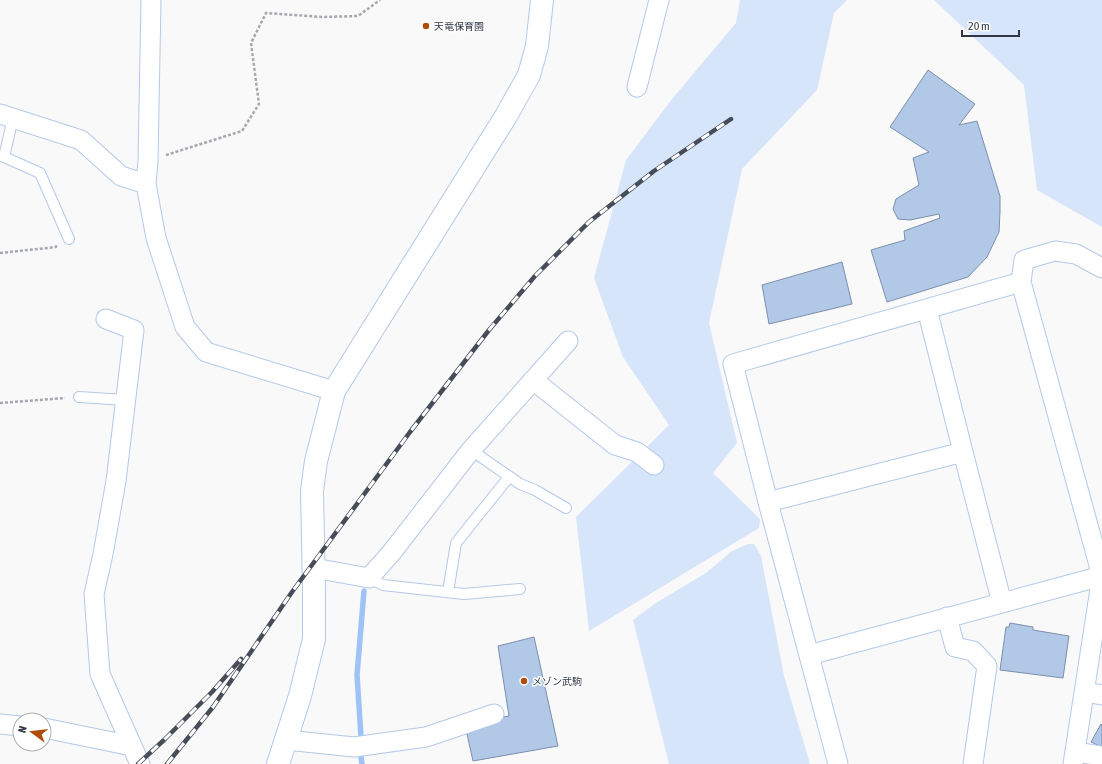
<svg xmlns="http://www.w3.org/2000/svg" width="1102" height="764" font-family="'Asap Condensed','Noto Sans JP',sans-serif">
<rect width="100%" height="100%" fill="#f9f9f9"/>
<path fill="#d6e5fa" d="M740,0H847L834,13L817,90L742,169L709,323L737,443L713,473L760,519L759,528L589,631L576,517L669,425L623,357L594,278L626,160L672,99L736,23Z
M934,0H1102V227L1037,190L1024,85Z
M748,544H754L761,556L784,676L810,764H669L633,620L656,603L706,573L732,551Z"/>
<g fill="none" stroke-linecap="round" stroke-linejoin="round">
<path stroke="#9ec3f7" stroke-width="5.5" d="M361,737L357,675L364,591
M361,757L362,764"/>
</g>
<path fill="#b2c8e7" stroke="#7b8fad" d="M928,70L975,104L959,125L977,121L1000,196V212L999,232L987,257L968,277L887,302L871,250L905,240L904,231L940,218L939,214L910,220L898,219L893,209L896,199L919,185L913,158L929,152L890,127Z
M842,262L852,304L769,324L762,285Z
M1010,623L1033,627V630L1069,636L1063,678L1000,670L1006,627H1009Z
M534,637L558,746L473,761L465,725L509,716L498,646Z
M1101,724L1102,725V747L1091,742Z"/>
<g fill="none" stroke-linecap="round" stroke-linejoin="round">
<g stroke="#b3c9e8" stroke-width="12">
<path id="service" d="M13,118L4,157L40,173L69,239
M79,397L125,400
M471,450L520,484L535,490L566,508
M369,578L383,585L464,594L520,589
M448,592L456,543L509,477"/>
</g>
<g stroke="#b3c9e8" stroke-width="21">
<path id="minor" d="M151,0L148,161L146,184L156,238L185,327L206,352L334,391
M637,87L659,0
M0,114L81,140L121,176L146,184
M927,309L963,452L1002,603
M106,319L134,330L116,481L103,554L94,594L100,674L140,764
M533,380L615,445L637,452L654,465
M768,502L963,452
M314,569L325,570L369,578L392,552L471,450L568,341
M947,617L955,647L973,651L987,666L973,764
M809,655L1102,576
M1084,692L1102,695
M0,724L20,726
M44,728L132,746
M286,738L296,741L354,747L426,737L494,714
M1075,752L1102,756
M838,764L768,502L733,364L1021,282
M1073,764L1102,576L1021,282L1024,260L1055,251L1076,254L1102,268"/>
</g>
<g stroke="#b3c9e8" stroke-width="24">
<path id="tertiary" d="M278,764L300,696L314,639V591L312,491L316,461L334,391L506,116L529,75L537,46L542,0"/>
</g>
<path stroke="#a5a9ae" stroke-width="2.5" stroke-dasharray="3 2" stroke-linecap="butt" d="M166,155L242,131L259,104L251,43L266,13L322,17L358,16L380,0
M0,253L56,247V245
M0,403L65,398"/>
<use href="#service" stroke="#fff" stroke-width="10"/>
<use href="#minor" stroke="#fff" stroke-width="19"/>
<use href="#tertiary" stroke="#fff" stroke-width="22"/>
<g stroke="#464d59" stroke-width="4.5">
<path id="rail" d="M138,764L164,740L212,692L241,659
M167,764L213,707L292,592L410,432L489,330L535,276L589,222L654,171L731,119"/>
</g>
<use href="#rail" stroke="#fff" stroke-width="3" stroke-dasharray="9" stroke-linecap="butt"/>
</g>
<g fill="#af4e0a" stroke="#fff" stroke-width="1.5">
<circle cx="426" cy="26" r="4"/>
<circle cx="524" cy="681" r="4"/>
</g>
<g text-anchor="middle" stroke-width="3" stroke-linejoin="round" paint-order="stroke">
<g font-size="10" fill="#2f3744" stroke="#fff" text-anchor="start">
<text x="434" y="30">天竜保育園</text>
<text x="532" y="685">メゾン武駒</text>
</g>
</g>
<g transform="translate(32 732) rotate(285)"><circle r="19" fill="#ffffff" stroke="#acafb4"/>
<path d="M0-3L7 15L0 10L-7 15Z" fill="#af4e0a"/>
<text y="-6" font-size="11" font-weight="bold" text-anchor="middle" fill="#2f3744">N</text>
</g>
<path d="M962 30v6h57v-6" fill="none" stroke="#2f3744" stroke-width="2"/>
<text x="968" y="30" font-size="12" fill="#2f3744" stroke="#ffffff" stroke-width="3" paint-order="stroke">20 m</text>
</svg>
